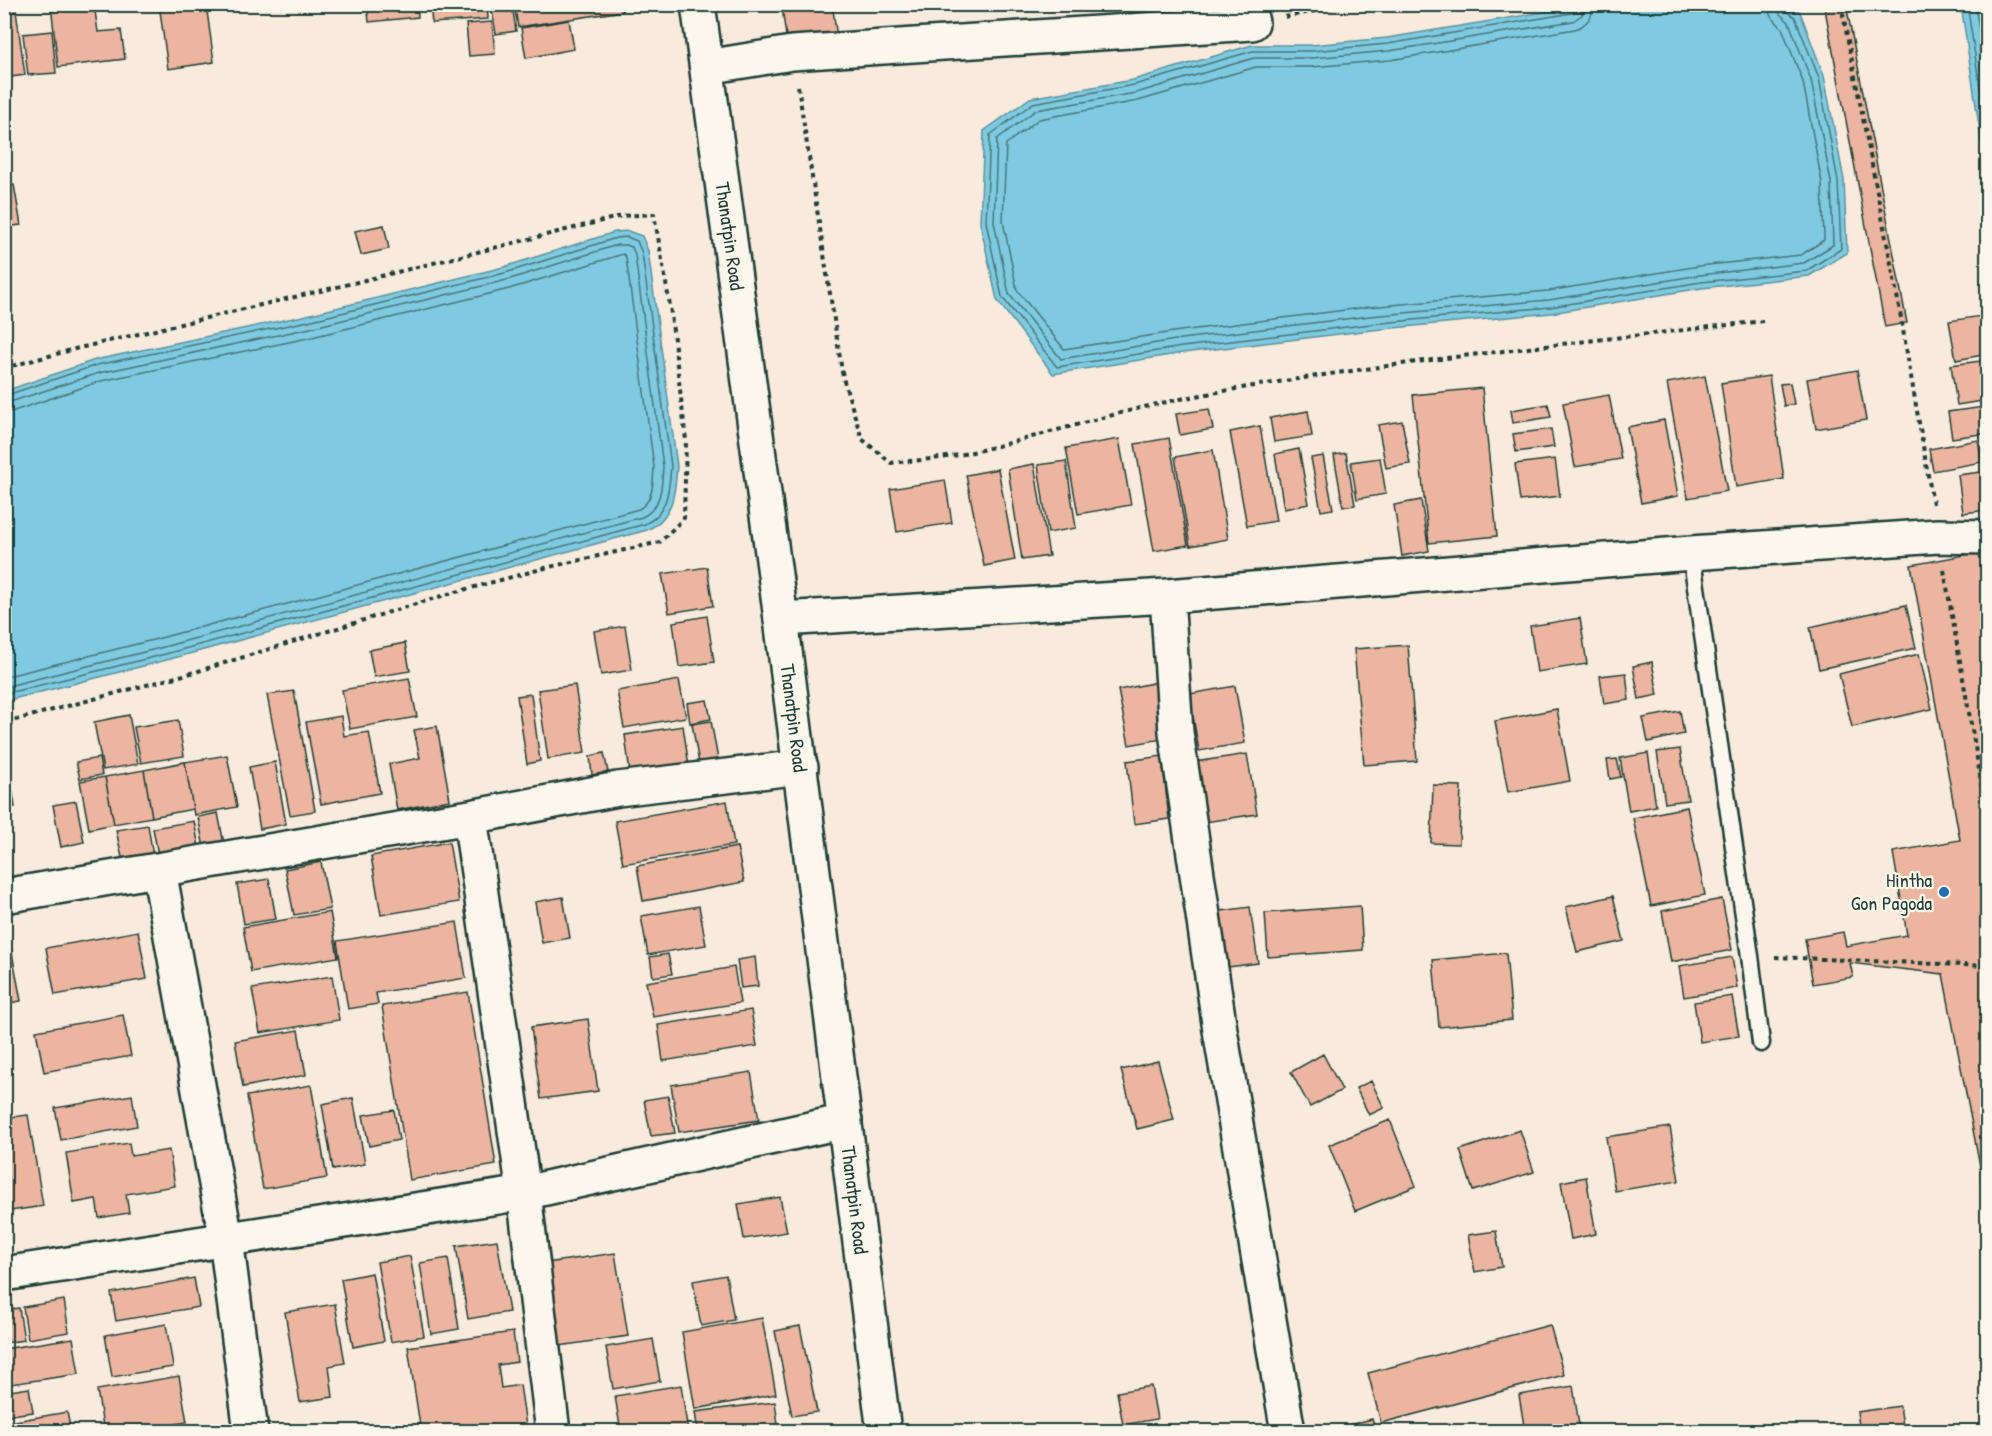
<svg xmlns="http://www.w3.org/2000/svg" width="1992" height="1436" font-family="'Patrick Hand',sans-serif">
<rect width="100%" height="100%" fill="#f8eadd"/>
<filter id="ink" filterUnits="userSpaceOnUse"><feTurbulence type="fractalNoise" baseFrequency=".0167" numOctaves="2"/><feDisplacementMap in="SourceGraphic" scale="12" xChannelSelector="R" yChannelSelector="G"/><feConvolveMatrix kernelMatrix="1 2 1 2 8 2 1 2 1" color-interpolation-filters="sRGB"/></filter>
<g filter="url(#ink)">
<path fill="#80cae1" stroke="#59929c" stroke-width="1.5" d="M1587,5L1787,4L1800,12L1824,76L1844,180L1847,253L1809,276L1702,288L1551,313L1372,330L1183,353L1053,374L997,300L980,223L984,131L1030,98L1133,80L1252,45H1311L1387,38Z
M1961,5H1987V179Z
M628,231L642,236L648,251L677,466C675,493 674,517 647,530L159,662L5,701V391L95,360L303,316L504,267L615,232Z"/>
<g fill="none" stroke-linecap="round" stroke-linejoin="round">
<path stroke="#467579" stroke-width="1.5" d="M1577,4L1576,10L1572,13L1388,44L1312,51H1253L1134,85L1033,103L990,135L986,222L1002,297L1057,367L1182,347L1371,324L1550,307L1701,282L1806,271L1841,249L1838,181L1819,78L1795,17L1786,11L1785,4
M1585,4L1582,15L1573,21L1389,51L1312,58H1254L1136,93L1036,110L997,139L994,222L1009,294L1061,359L1181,339L1370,316L1549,300L1700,275L1804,263L1833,245L1831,182L1811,80L1789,22L1780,14L1777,4
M1594,4C1593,17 1587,25 1575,29L1390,60L1312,67H1256L1138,101L1039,119L1006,144L1003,221L1017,290L1064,349L1180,331L1369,307L1548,291L1699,266L1801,255L1824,240L1822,183L1803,82L1782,28L1770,15L1768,4
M1967,4L1988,139
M1975,4L1988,89
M4,396L97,365L304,322L505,273L616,238L627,237L637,241L642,253L671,466C669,489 668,514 645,524L158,656L4,694
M4,404L99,373L306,329L507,280L617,245H626L632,247L635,255L663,466C662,485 662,508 642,517L156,649L4,687
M4,413L14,411L101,381L308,338L509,289L623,254L626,257L654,467C653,481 654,501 639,509L153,640L4,677"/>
</g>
<path fill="#ebb59f" stroke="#1f3d34" stroke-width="1.5" d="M94,4L98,32L121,30L125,59L58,67L51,5Z
M159,4H206L214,62L168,69Z
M367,4H417L418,17L369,22Z
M430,4H487L488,19L432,23Z
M491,4H512L516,31L496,34Z
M514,4H622L623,11L518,27Z
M806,4H832L838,43L788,50L782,8Z
M1824,4H1846L1907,323L1885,327Z
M16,11L25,75L4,78V13Z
M569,20L574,49L526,58L521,28Z
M492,22L495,54L469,56L466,24Z
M52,31L56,73L28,75L23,34Z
M14,185L21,225L4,227V186Z
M384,225L389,249L361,255L355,231Z
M1988,315V354L1956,360L1949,321Z
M1988,360V400L1957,405L1951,365Z
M1857,370L1866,420L1816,429L1807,379Z
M1705,376L1727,491L1688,498L1667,383Z
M1769,376L1784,479L1736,487L1721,383Z
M1790,383L1794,404L1784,406L1780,384Z
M1482,388L1497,536L1429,543L1413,395Z
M1609,395L1621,459L1575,467L1563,403Z
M1548,404L1551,417L1513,423L1511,410Z
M1984,407L1988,433L1952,438L1948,412Z
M1209,409L1213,429L1180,435L1176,414Z
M1308,411L1312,436L1274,442L1270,418Z
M1664,420L1678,496L1641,503L1627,427Z
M1402,421L1410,464L1386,468L1378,425Z
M1260,426L1276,521L1247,526L1230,432Z
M1551,429L1554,447L1516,452L1513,434Z
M1169,438L1188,545L1154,551L1135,444Z
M1119,439L1131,505L1078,514L1066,448Z
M1978,440L1982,462L1933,471L1929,449Z
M1299,449L1309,504L1284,509L1275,454Z
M1213,450L1228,539L1190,546L1175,457Z
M1346,453L1355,505L1343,507L1334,455Z
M1323,456L1333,509L1321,511L1311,458Z
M1380,458L1386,494L1357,499L1351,462Z
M1555,459L1560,496L1520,501L1515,464Z
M1066,461L1076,528L1048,533L1038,465Z
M1034,464L1049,556L1022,560L1008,469Z
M998,469L1015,560L984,566L966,475Z
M1988,471V510L1963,513L1958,475Z
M945,480L952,523L897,532L890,489Z
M1421,500L1429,551L1402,556L1394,505Z
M1986,551L1988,561V1192H1985L1943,974L1850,963L1853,977L1813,984L1805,939L1843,932L1846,946L1907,935L1893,852L1960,840L1911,565Z
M707,567L713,606L669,613L662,574Z
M1906,605L1916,648L1819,669L1810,627Z
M707,616L714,662L679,667L673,622Z
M1580,618L1587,664L1537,672L1530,626Z
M625,626L632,670L601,675L594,631Z
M405,643L410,671L374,677L369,650Z
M1408,645L1417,761L1364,765L1354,649Z
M1919,654L1932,709L1852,727L1839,674Z
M1652,662L1658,695L1639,699L1633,666Z
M1626,673L1629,700L1604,704L1600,676Z
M409,678L417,717L350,729L342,690Z
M679,680L686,717L624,728L617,691Z
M1158,682L1168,738L1129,745L1118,690Z
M575,685L585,753L548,759L538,690Z
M1235,686L1245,743L1199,751L1189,694Z
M294,691L315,811L290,815L267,695Z
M531,694L540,761L527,764L517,696Z
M707,700L711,719L690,723L687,703Z
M1557,709L1570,781L1508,792L1495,721Z
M1680,711L1684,734L1648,742L1643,718Z
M129,715L138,764L103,770L94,722Z
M341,716L344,736L369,732L380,793L321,804L306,722Z
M178,720L184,756L141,763L134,727Z
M711,721L719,765L700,769L692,724Z
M437,726L450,800L397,810L389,764L420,758L414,730Z
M683,726L690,773L631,781L625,735Z
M1680,749L1688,800L1665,803L1657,752Z
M604,753L608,772L592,775L590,756Z
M1648,753L1656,806L1629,811L1620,758Z
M1247,754L1257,814L1205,822L1195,762Z
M7,755L15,807L4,809V756Z
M227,755L237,807L194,815L185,762Z
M1162,756L1169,819L1134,824L1127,761Z
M99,758L102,775L80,779L76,762Z
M1617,759L1621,777L1610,779L1607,760Z
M185,762L193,809L152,817L144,770Z
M275,762L286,824L260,829L249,767Z
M144,770L152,817L114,824L105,777Z
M105,777L114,824L89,829L80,781Z
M1433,785L1461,786L1459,844L1431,843Z
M76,801L84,842L61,847L53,805Z
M727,801L734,845L623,864L615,821Z
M1687,807L1705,895L1651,906L1633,818Z
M218,813L224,844L204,848L198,817Z
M194,821L199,847L158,855L153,828Z
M148,825L153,856L123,862L116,830Z
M449,842L459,902L381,915L371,856Z
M737,847L744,882L643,901L637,866Z
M321,862L330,909L294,915L285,869Z
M269,879L276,919L244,924L237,884Z
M1613,896L1624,941L1577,952L1566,907Z
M563,897L570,938L542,943L535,902Z
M1722,899L1732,950L1671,962L1662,911Z
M699,906L706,945L648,955L641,916Z
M1360,906L1363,950L1268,957L1265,913Z
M1250,907L1258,963L1221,968L1214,912Z
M330,912L338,957L251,972L243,927Z
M457,922L466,978L376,993L378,1004L348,1009L337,941Z
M138,931L147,979L55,995L46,948Z
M9,937L21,1001L4,1004V938Z
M1506,953L1512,1020L1439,1027L1433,960Z
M668,954L672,974L653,977L650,957Z
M755,957L758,986L741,988L737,960Z
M1732,957L1737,988L1684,997L1679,966Z
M734,967L740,1003L653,1017L646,982Z
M332,976L339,1020L260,1033L252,989Z
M468,992L496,1165L410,1180L382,1006Z
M1732,996L1739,1036L1700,1042L1694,1002Z
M751,1010L757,1046L663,1061L658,1025Z
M123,1015L131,1056L44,1072L36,1031Z
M588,1019L598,1091L541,1099L531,1027Z
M298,1030L306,1075L243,1087L235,1041Z
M1323,1054L1342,1090L1310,1107L1291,1072Z
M1158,1061L1174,1120L1137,1129L1121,1070Z
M751,1072L759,1120L679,1132L671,1085Z
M1371,1081L1384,1108L1369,1115L1356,1088Z
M311,1085L327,1178L263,1189L247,1096Z
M132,1095L137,1126L61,1140L55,1108Z
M668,1096L675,1133L651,1136L644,1100Z
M353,1098L365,1164L333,1170L322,1104Z
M394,1110L399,1140L369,1146L363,1115Z
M28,1115L43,1206L4,1212V1118Z
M1390,1120L1416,1186L1355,1211L1329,1145Z
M1670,1127L1679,1181L1615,1191L1606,1137Z
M1520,1130L1534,1172L1473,1191L1460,1150Z
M129,1143L131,1156L169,1150L175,1186L126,1194L129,1213L99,1218L96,1199L74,1203L66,1153Z
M1586,1177L1596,1234L1571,1239L1561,1182Z
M780,1197L787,1232L744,1239L738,1204Z
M1496,1231L1502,1267L1475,1272L1468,1235Z
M497,1240L509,1312L468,1319L456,1246Z
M615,1253L628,1336L559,1346L547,1263Z
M410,1256L424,1336L391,1342L377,1262Z
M448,1258L459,1329L431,1334L420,1263Z
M372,1273L384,1341L353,1347L341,1279Z
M726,1275L734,1320L701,1326L693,1281Z
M194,1278L199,1307L116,1321L111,1293Z
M64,1300L69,1332L28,1339L23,1307Z
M335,1304L345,1363L329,1366L333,1397L300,1402L285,1312Z
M19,1308L24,1340L4,1343V1310Z
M762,1318L776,1394L695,1409L682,1332Z
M166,1324L173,1367L112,1377L105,1335Z
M1550,1325L1564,1375L1381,1423L1368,1373Z
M800,1326L817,1412L792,1416L775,1331Z
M513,1332L517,1362L498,1365L501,1388L520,1385L527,1432H421L408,1347Z
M73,1338L79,1374L4,1385V1349Z
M653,1339L660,1381L613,1389L606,1347Z
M179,1376L187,1422L131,1432H104L97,1390Z
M681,1385L688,1432H621L615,1396Z
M1151,1386L1157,1419L1123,1425L1117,1392Z
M1573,1386L1580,1432H1525L1519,1395Z
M29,1388L33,1412L4,1416V1392Z
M775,1402L779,1432H698L695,1412Z
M1900,1406L1904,1432H1860L1857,1412Z
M67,1412L71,1432H4V1423Z
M1372,1419L1376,1432H1346L1345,1426Z
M214,1423L216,1432H165Z"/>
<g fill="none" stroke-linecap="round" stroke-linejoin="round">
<g stroke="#1f3d34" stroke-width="21">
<path id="service" d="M1691,553L1750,956L1761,1043"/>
</g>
<g stroke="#1f3d34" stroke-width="38">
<path id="minor" d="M707,67L792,53L1252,23L1248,4
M1167,596L1176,732L1220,1030L1288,1432
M781,619L1167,596L1691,553L1938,536L1988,537
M470,817L524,1193L553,1432
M159,870L226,1239L251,1432
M4,896L470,817L618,789L801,767
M4,1274L524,1193L845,1121"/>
</g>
<g stroke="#1f3d34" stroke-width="38">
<path id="secondary" d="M698,4L781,619L884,1432"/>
</g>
<path stroke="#1f3d34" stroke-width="4" stroke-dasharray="4.5 4.5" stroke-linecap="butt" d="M1841,4L1897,295L1933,504
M1285,17L1351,4
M798,86L843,378L862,439L891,463C916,460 943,459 968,453C1044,436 1119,410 1196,396C1384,362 1573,343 1763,321
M4,368L75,349L341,286L622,216L654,214L670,306L686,440L684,518L660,542L545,568L445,595L195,672L4,723
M1944,570L1988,821
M1775,957L1988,966"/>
<use href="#service" stroke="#fbf7ec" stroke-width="16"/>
<use href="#minor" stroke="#fbf7ec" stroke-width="33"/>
<use href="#secondary" stroke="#fbf7ec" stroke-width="33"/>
</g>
</g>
<circle fill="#1f6fb2" stroke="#fbf7ec" stroke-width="2" cx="1944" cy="892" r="6"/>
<g text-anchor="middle" stroke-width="4.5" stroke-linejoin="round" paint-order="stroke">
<g font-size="20" fill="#1f3d34" stroke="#fbf7ec">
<text transform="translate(730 236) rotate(82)" y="7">Thanatpin Road</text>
<text transform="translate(794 718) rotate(83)" y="7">Thanatpin Road</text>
<text transform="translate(855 1200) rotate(83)" y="7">Thanatpin Road</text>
</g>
<g font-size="20" fill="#1f3d34" stroke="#fbf7ec" text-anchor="end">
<text x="1932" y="887">Hintha<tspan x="1932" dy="23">Gon Pagoda</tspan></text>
</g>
</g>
<rect width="1992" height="1436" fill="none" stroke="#fbf7ec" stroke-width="24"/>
<rect x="12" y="12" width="1968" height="1412" fill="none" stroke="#1f3d34" stroke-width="2" filter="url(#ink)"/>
</svg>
